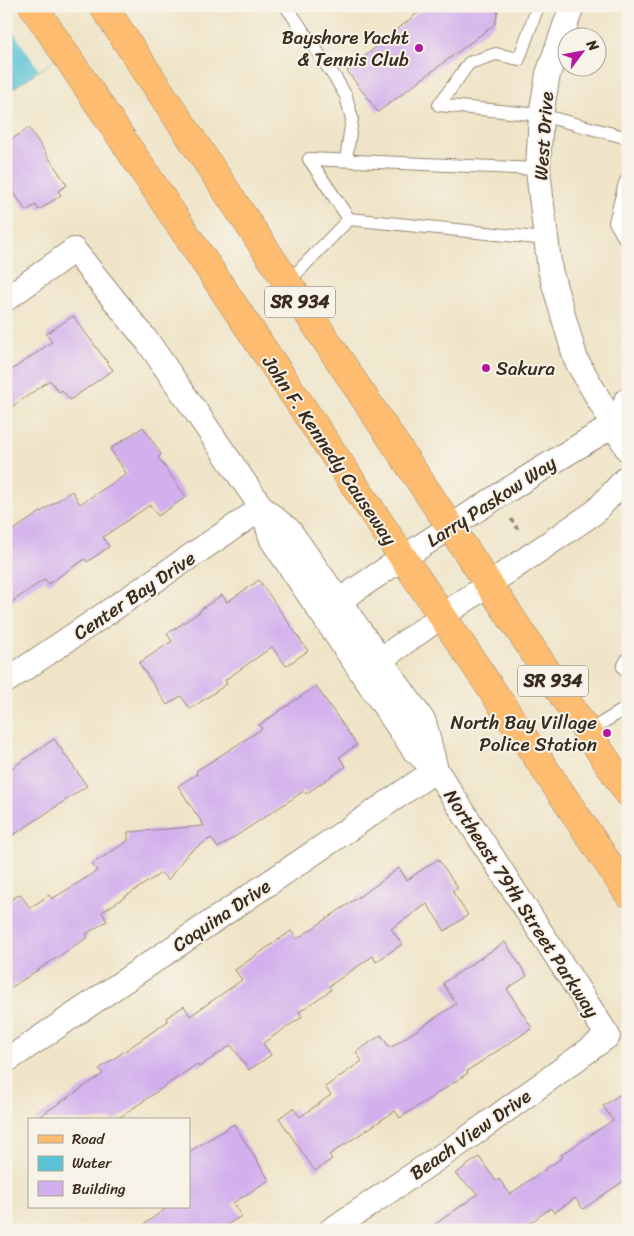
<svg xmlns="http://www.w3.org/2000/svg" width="634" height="1236" font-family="Sriracha,sans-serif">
<rect width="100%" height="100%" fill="#f7f3e8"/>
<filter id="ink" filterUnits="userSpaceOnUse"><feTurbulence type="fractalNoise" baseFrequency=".02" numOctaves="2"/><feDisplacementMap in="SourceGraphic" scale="10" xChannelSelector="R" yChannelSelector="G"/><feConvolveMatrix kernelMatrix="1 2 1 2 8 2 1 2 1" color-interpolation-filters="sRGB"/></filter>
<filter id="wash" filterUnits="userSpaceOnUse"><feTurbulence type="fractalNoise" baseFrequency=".0096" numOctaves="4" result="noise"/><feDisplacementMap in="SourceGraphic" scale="20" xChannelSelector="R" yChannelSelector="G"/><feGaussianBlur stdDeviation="1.12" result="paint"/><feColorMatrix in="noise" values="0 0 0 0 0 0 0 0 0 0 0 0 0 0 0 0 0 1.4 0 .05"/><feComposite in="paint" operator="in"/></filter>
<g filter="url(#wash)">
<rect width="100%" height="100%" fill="#efe4c7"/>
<path fill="#59c2d4" stroke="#4a7679" d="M6,6H133L6,93Z"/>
<path fill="#efe4c7" d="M6,6H136L39,70L6,21Z"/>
<g id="blocks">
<path fill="#d2afed" d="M426,6H499L495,24L378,112L347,71Z
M29,128L67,185L58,191L61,195L39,210L36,205L26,211L6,180V143Z
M73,316L113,370L70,400L62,390L59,392L50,380L6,411V374L52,342L46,334Z
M143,427L161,454L158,457L186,497L158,516L150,505L103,537L109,547L87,562L85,559L48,584L45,579L6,606V535L72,491L80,504L127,474L110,449Z
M259,580L308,651L286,666L272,647L225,680L227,684L190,709L181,696L167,705L139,663L172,641L167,634L201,611L200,610L222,595L227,602Z
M316,686L357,745L339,757L346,766L306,794L304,791L218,848L211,838L188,853L168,880L161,873L102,912L107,921L86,934L88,937L6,991V903L20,894L30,908L49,895L52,899L97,871L92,864L128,841V832L204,826L178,786L197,774L196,771L262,729L259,725Z
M54,739L87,786L6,840V772Z
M438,859L458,888L452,891L468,915L445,931L427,904L391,929L402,944L376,962L373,956L329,986L331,990L299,1012L302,1017L263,1043L271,1055L249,1070L231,1045L199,1067L197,1064L116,1120H34L103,1074L99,1069L168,1021L166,1018L184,1006L190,1016L242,980L235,970L291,931L297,939L382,881V880L399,868L407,880Z
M505,942L527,976L507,989L532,1028L467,1071L468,1073L400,1118L395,1111L329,1155L332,1159L315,1171L279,1118L293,1108L300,1117L331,1095L325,1087L362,1061L356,1052L381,1035L390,1048L456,1004L443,983Z
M628,1089V1178L583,1209L575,1198L554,1213L551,1208L527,1225L529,1228L527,1230H427L478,1194L455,1174L479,1157L496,1181L499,1179L510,1194L563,1157L561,1155L613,1120L603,1106Z
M234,1124L269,1180L233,1203L241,1216L219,1230H136L168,1207H189V1152Z"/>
</g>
</g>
<g filter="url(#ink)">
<use href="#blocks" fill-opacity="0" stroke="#958772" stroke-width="1"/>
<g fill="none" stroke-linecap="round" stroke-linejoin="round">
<g stroke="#958772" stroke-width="14">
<path id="service" d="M286,6L336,79L346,96L352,119L346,160
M538,6L519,59L496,54L469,63L439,105L541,115L628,138
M628,179L625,183L615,222L628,244
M349,219L309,159L538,169
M287,283L349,219L546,239
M628,393L621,397L614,425H628
M628,658L623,667L628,673
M587,732L628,707"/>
</g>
<g stroke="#958772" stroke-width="26">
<path id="minor" d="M572,6L548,74L541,115L538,169L541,197L550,270L576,360L628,450
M6,299L74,250L148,342L262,508L289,530L424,722L436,770
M262,508L272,540L414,750L436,770L608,1036L465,1140L331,1230
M327,609C421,545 516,483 614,425
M367,669L442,616L595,512L628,476
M6,681L262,508
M6,1061L436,770"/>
</g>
<g stroke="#958772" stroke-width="29">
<path id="primary" d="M33,6L628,893
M103,6L628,793"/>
</g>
<path stroke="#958772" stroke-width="3" stroke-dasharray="4 4" stroke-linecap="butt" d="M511,519L520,532"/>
<use href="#service" stroke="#fff" stroke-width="12"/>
<use href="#minor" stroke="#fff" stroke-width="24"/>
<use href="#primary" stroke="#fdbc6f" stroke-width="28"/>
</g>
</g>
<g fill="#b5179e" stroke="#f7f3e8" stroke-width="2">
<circle cx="419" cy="48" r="5"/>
<circle cx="486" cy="368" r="5"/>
<circle cx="607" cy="733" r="5"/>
</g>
<g text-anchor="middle" stroke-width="4" stroke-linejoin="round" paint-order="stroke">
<g fill="#f7f3e8" stroke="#73665b" stroke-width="1">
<rect x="265" y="286.5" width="70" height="31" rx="4"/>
<rect x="518" y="665.5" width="70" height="31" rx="4"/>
</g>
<g font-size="18" font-weight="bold" fill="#3b2a1e">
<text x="300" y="308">SR 934</text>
<text x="553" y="687">SR 934</text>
</g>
<g font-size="19" fill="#3b2a1e" stroke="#f7f3e8" text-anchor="end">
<text x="409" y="44">Bayshore Yacht<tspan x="409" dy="22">&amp; Tennis Club</tspan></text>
<text x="496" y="375" text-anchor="start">Sakura</text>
<text x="597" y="729">North Bay Village<tspan x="597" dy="22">Police Station</tspan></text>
</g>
<g font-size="19" fill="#3b2a1e" stroke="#f7f3e8">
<text transform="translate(543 136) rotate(-86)" y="7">West Drive</text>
<text transform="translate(330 450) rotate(56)" y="7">John F. Kennedy Causeway</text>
<text transform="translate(491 501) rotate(-33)" y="7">Larry Paskow Way</text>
<text transform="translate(134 595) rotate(-34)" y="7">Center Bay Drive</text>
<text transform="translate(522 903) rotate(57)" y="7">Northeast 79th Street Parkway</text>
<text transform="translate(221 915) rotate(-34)" y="7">Coquina Drive</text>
<text transform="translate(470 1134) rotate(-35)" y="7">Beach View Drive</text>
</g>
</g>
<rect width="634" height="1236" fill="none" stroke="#f7f3e8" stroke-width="25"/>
<rect x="28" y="1118" width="162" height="90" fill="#f7f3e8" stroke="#aca397"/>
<rect x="38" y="1135" width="25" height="8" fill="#fdbc6f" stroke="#aca397"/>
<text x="72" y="1144" font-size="15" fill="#3b2a1e">Road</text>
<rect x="38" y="1156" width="25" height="15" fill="#59c2d4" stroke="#aca397"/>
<text x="72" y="1168" font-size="15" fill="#3b2a1e">Water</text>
<rect x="38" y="1181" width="25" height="15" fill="#d2afed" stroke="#aca397"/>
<text x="72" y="1194" font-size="15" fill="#3b2a1e">Building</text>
<g transform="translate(582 52) rotate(58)"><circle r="24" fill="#f7f3e8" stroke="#aca397"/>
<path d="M0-4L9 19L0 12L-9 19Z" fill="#b5179e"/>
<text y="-8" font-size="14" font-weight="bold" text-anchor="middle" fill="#3b2a1e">N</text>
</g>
</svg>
